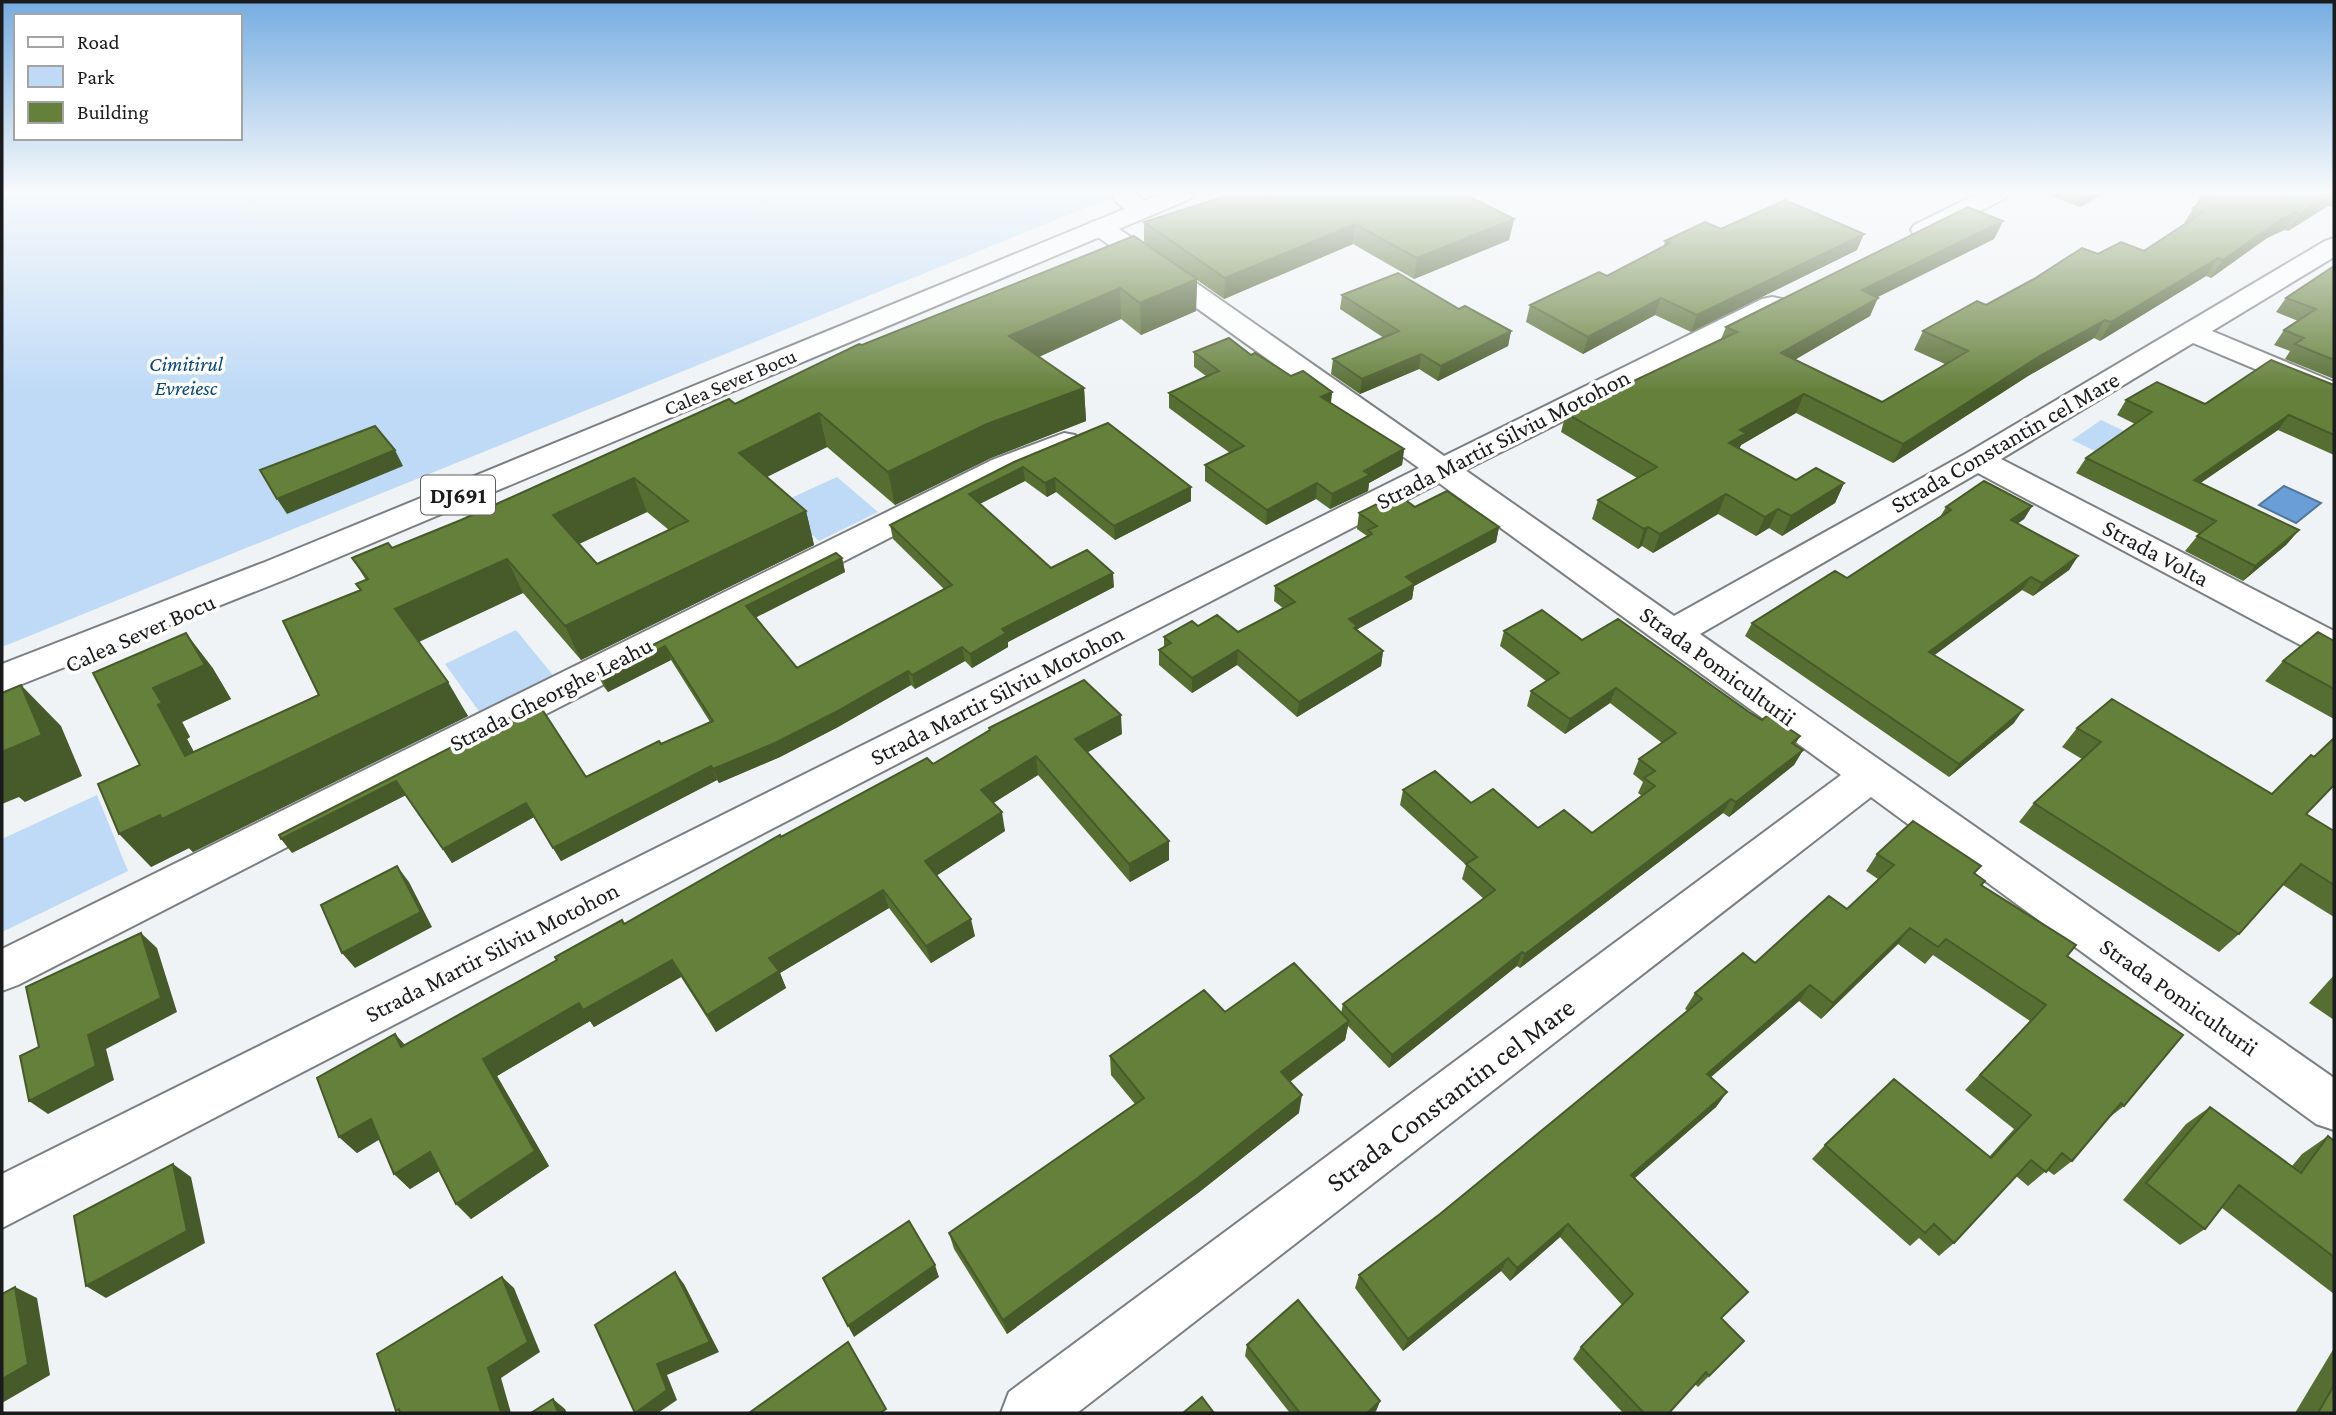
<svg xmlns="http://www.w3.org/2000/svg" width="2336" height="1415" font-family="'Crimson Pro',serif">
<rect width="100%" height="100%" fill="#f0f3f6"/>
<path fill="#bfdaf6" d="M2,194H1113L1115,196L2,647Z
M2101,420L2214,473L2185,494L2072,440Z
M837,477L878,512L819,541L778,504Z
M516,630L557,680L483,717L445,664Z
M97,795L128,871L2,932V839Z"/>
<path fill="#699fd6" stroke="#51779e" stroke-width="2" d="M2284,486L2321,503L2296,523L2259,505Z"/>
<g fill="none" stroke-linecap="round" stroke-linejoin="round">
<g stroke="#7c7f81" stroke-width="4">
<path id="minor" d="M1110,194H1137L1155,210L1152,215C1135,219 1119,207 1110,194Z
M1977,194H2008L2004,199L1932,235L1923,237L1914,235L1911,230L1914,225Z
M1100,220L1109,222L1444,456L1762,299L1772,297L1782,299L1786,305L1782,311L1465,470L1674,616L1967,453L2325,241L2334,238V257L2212,331L2334,382V402L2193,343L2001,459L2334,631V660L2321,656L1978,473L1700,634L2334,1078V1130L2316,1124L1871,797L1077,1413H1001L1009,1392L1841,775L1439,483L2,1228V1174L1419,468L1091,232L1088,227L1091,222Z
M1064,433L1075,435L1079,442L1075,449L1014,474L18,985L2,991V949L992,460Z"/>
</g>
<g stroke="#7c7f81" stroke-width="4">
<path id="major" d="M1161,194H1194L1190,199L289,578L2,692V664L265,562Z"/>
</g>
<use href="#minor" fill="#fff" fill-rule="evenodd"/>
<use href="#major" fill="#fff" fill-rule="evenodd"/>
</g>
<path fill="#576e33" fill-rule="evenodd" d="M2046,194H2104L2080,207Z
M2203,194H2334V206L2332,207L2328,206L2288,231L2284,230L2267,238L2211,278L2206,276L2100,341L2094,338L2028,376L1893,463L1796,413L1741,445L1739,449L1796,480L1844,483L1835,503L1782,536L1769,528L1756,536L1718,514L1653,553L1642,546L1638,549L1592,519L1598,500L1637,478L1561,432L1566,413L1721,339L1726,327L2003,221L1994,239L1877,297L1870,316L1795,359L1882,402L1945,364L1914,350L1923,331L1986,305L2098,254L2144,251L2183,225L2201,196L2205,194Z
M1470,195L1469,196L1514,219L1509,240L1414,279L1353,244L1224,299L1197,280L1196,311L1141,335L1121,319L1039,357L1084,388L1086,421L991,458L895,505L827,447L766,477L806,511L814,545L581,660L523,593L419,642L468,716L193,852L189,848L151,867L140,765L212,667L231,699L182,722L190,737L187,739L194,752L319,695L360,590L356,584L366,580L352,558L392,548L461,520L735,404L862,345L1144,243V222ZM647,512L669,530L597,564L579,544Z
M1721,229L1857,250L1691,332L1655,315L1583,354L1526,322L1530,305L1607,276L1664,246L1665,241Z
M2334,266V379L2285,359L2290,351L2274,345L2284,330L2298,321L2276,312L2286,298Z
M1342,295L1459,309L1511,331L1508,346L1438,381L1419,369L1360,394L1331,374L1333,359L1384,338L1340,309Z
M1194,352L1251,355L1291,376L1332,392L1331,403L1404,449L1402,465L1369,483L1368,491L1330,509L1316,499L1266,525L1205,481V465L1230,453L1169,408V393L1206,376L1194,367Z
M2334,385V455L2278,430L2200,483L2299,530L2286,545L2243,581L2185,551L2199,534L2076,473L2086,458L2135,424L2117,415L2126,400L2205,404Z
M1014,462L1191,501L1115,540L1056,492L1047,497L1025,481L980,504L1051,568L1114,587L1008,642V647L972,668L965,661L915,689L911,685L838,727L780,757L719,783L717,780L561,861L534,817L452,863L406,795L292,853L538,703L586,777L710,722L671,660L608,692L604,687L597,673L842,558L845,572L756,617L797,668L944,589L893,539L890,525Z
M2032,506L2024,519L2017,524L2078,556L2069,570L2033,596L2022,590L1934,655L2014,723L1949,777L1745,636L1752,623L1847,578L1940,517L1946,507Z
M1415,507L1499,527L1496,542L1414,586L1412,599L1357,629L1383,651L1381,666L1297,717L1237,665L1192,693L1159,665V650L1164,647V637L1198,626L1238,632L1283,608L1274,601L1275,586L1367,536L1357,529L1359,513Z
M1504,631L1582,640L1749,712L1762,720L1800,736L1795,745L1803,750L1794,765L1729,817L1723,813L1520,968L1517,966L1389,1068L1348,1026L1345,1040L1290,1082L1299,1113L1198,1193L1007,1334L954,1249L949,1233L1135,1104L1111,1075L1110,1056L1225,1012L1341,1013L1343,1004L1484,899L1462,879L1466,865L1400,805L1403,790L1471,803L1538,828L1592,833L1642,796L1638,793L1643,782L1633,774L1639,759L1662,743L1610,703L1565,734L1527,706L1531,691L1546,681L1500,646Z
M2334,641V719L2265,681L2283,661Z
M989,728L1122,734L1087,752L1169,860L1130,882L1038,775L993,803L1005,831L937,875L975,936L931,963L889,908L780,973L786,988L716,1032L681,977L594,1027L590,1021L497,1076L549,1166L471,1219L439,1171L410,1189L394,1174L379,1139L357,1153L339,1137L395,1034L405,1045L781,837L933,764L989,730Z
M2077,728L2306,814L2334,831V917L2283,885L2239,934L2219,952L2019,822L2034,803L2082,759L2062,747Z
M1877,854L1975,874L1982,885L2067,956L2124,1106L2106,1120L2072,1161L2054,1175L2047,1170L2028,1186L2016,1176L1954,1243L1939,1256L1919,1238L1910,1246L1812,1159L1825,1145L1989,1157L2014,1129L1965,1090L2030,1021L1933,955L1925,964L1898,944L1821,1019L1799,1001L1711,1077L1727,1092L1716,1107L1635,1178L1721,1318L1709,1376L1698,1387L1695,1384L1669,1413H1623L1573,1359L1581,1347L1622,1305L1560,1237L1510,1281L1501,1271L1403,1351L1355,1288L1359,1275L1440,1214L1688,1011L1685,1009L1695,993L1755,963L1847,909L1878,879L1866,871Z
M2334,975V1020L2309,1003Z
M2210,1107L2292,1166L2302,1154L2328,1136L2334,1141V1294L2222,1208L2205,1229L2180,1245L2123,1200L2186,1124Z
M1247,1345L1380,1401L1376,1411L1373,1413H1290L1245,1356Z
M2334,1348V1413H2295Z"/>
<path fill="#475a29" d="M2087,194H2104L2080,207Z
M2331,194H2334V197L2328,206L2288,231L2300,214Z
M2296,212L2284,230L2267,238L2211,278L2223,260L2279,221Z
M1514,219L1509,240L1414,279L1417,258Z
M2003,221L1994,239L1854,309L1862,290Z
M1355,224L1353,244L1224,299L1225,278Z
M1864,234L1857,250L1691,332L1697,315Z
M2218,258L2206,276L2100,341L2111,322Z
M1197,279L1196,311L1141,335L1140,303Z
M1120,288L1121,319L1012,369L1009,336Z
M1661,298L1655,315L1583,354L1588,337Z
M1878,298L1870,316L1774,372L1781,353Z
M2105,320L2094,338L2028,376L1893,463L1903,444L2038,357Z
M1511,331L1508,346L1438,381L1441,366Z
M1421,354L1419,369L1360,394L1362,379Z
M1084,388L1086,421L991,458L895,505L888,472L987,424Z
M1332,392L1330,407L1321,397Z
M1804,394L1796,413L1741,445L1738,452L1729,443L1740,430Z
M819,413L827,447L749,486L739,453Z
M2289,415L2278,430L2183,495L2194,480Z
M1404,449L1402,465L1369,483L1368,491L1330,509L1332,494L1364,471Z
M395,450L403,466L287,514L277,499Z
M1023,467L1025,481L971,508L969,494Z
M634,478L647,512L568,549L553,515Z
M1055,478L1056,492L1047,497L1045,483Z
M1317,483L1316,499L1266,525L1267,510Z
M1844,483L1835,503L1782,536L1791,516Z
M1191,487V501L1115,540L1114,526Z
M1726,494L1718,514L1653,553L1660,534Z
M2032,506L2024,519L2003,534L2011,520Z
M1778,509L1769,528L1756,536L1765,517Z
M806,511L814,545L581,660L565,626Z
M1499,527L1496,542L1414,586L1412,599L1347,635L1349,619L1406,577Z
M1648,527L1642,546L1638,549L1644,529Z
M2299,530L2286,545L2243,581L2255,566Z
M2078,556L2069,570L2033,596L2042,583Z
M842,558L845,572L751,620L746,606Z
M507,559L523,593L416,643L395,609Z
M1113,573L1114,587L1008,642V647L972,668L970,654L1002,629Z
M2031,577L2022,590L1920,666L1929,652Z
M186,633L212,667L231,699L182,722L190,737L187,739L214,790L185,756L158,705L153,688Z
M665,646L671,660L608,692L602,678Z
M962,647L965,661L915,689L912,675Z
M1238,650L1237,665L1192,693V678Z
M1383,651L1381,666L1297,717L1299,702Z
M908,671L911,685L838,727L780,757L719,783L713,769Z
M448,682L468,716L193,852L189,848L151,867L119,834Z
M21,685L61,726L82,776L25,802L19,797L2,804V752Z
M1616,688L1610,703L1565,734L1570,719Z
M2023,710L2014,723L1949,777L1959,764Z
M1121,715L1122,734L1077,758L1075,739Z
M1803,750L1794,765L1729,817L1736,802Z
M1036,756L1038,775L984,809L981,790Z
M711,766L717,780L561,861L553,848Z
M396,781L406,795L292,853L281,839Z
M1731,799L1723,813L1520,968L1525,954Z
M526,803L534,817L452,863L443,849Z
M1002,812L1005,831L930,880L925,861Z
M1169,841V860L1130,882L1129,864Z
M397,866L409,882L432,927L355,968L342,953Z
M883,890L889,908L780,973L786,988L716,1032L707,1015L769,958Z
M971,919L975,936L931,963L926,946Z
M1910,928L1898,944L1821,1019L1833,1003Z
M141,933L157,948L177,1012L106,1049L114,1080L48,1114L29,1101L88,1035Z
M1522,952L1517,966L1389,1068L1392,1055Z
M672,960L681,977L594,1027L590,1021L497,1076L549,1166L471,1219L456,1204L483,1059L579,1003Z
M1810,985L1799,1001L1697,1089L1707,1074Z
M1349,1021L1345,1040L1278,1090L1281,1072Z
M395,1034L410,1051L401,1047Z
M1727,1092L1716,1107L1622,1189L1631,1175Z
M1302,1095L1299,1113L1198,1193L1007,1334L1003,1320Z
M371,1119L387,1135L357,1153L339,1137Z
M430,1152L446,1167L410,1189L394,1174Z
M173,1164L191,1177L205,1243L106,1298L86,1286Z
M1568,1224L1560,1237L1510,1281L1517,1268Z
M1508,1258L1501,1271L1403,1351L1408,1339Z
M935,1265L939,1277L854,1337L848,1326Z
M675,1272L684,1284L719,1352L667,1375L677,1400L658,1413H635L657,1364Z
M502,1277L514,1288L540,1352L501,1378L511,1413H501L488,1368Z
M15,1287L37,1298L50,1375L2,1403V1379Z
M553,1399L565,1409L567,1413H558Z
M1380,1401L1376,1411L1373,1413H1367Z"/>
<path fill="#65803b" stroke="#475a29" stroke-width="2" fill-rule="evenodd" d="M1232,194H1464L1514,219L1417,258L1355,224L1225,278L1144,222Z
M2205,194H2331L2300,214L2296,212L2279,221L2223,260L2218,258L2111,322L2105,320L2038,357L1903,444L1804,394L1740,430L1746,433L1729,443L1796,480L1816,468L1844,483L1791,516L1778,509L1765,517L1726,494L1660,534L1648,527L1644,529L1598,500L1657,467L1566,413L1737,332L1726,327L1968,207L2003,221L1862,290L1878,298L1781,353L1882,402L1968,351L1923,331L1977,301L1986,305L2034,279L2082,248L2098,254L2121,242L2144,251L2203,212L2193,208L2208,199L2201,196Z
M1785,200L1864,234L1697,315L1661,298L1588,337L1530,305L1599,272L1607,276L1670,243L1665,241L1705,222L1721,229Z
M1134,236L1197,279L1140,303L1120,288L1009,336L1084,388L987,424L888,472L819,413L739,453L806,511L565,626L507,559L395,609L448,682L162,819L160,815L119,834L98,784L140,765L93,673L186,633L205,665L153,688L162,703L158,705L185,756L319,695L283,621L361,590L356,584L368,579L352,558L388,543L392,548L461,520L729,399L735,404L859,344L862,345ZM634,478L688,521L597,564L553,515Z
M2334,266V360L2295,344L2304,338L2284,330L2316,309L2286,298Z
M1398,273L1459,309L1465,306L1511,331L1441,366L1421,354L1362,379L1333,359L1399,331L1342,295Z
M1229,338L1251,355L1255,353L1291,376L1303,371L1332,392L1321,397L1404,449L1364,471L1370,475L1332,494L1317,483L1267,510L1205,465L1244,446L1169,393L1219,371L1194,352Z
M2271,360L2334,385V435L2289,415L2194,480L2299,530L2255,566L2197,536L2216,521L2086,458L2152,412L2126,400L2157,382L2205,404Z
M1108,423L1191,487L1114,526L1055,478L1045,483L1023,467L969,494L1051,568L1087,550L1113,573L1002,629L1006,633L970,654L962,647L912,675L908,671L834,713L775,743L713,769L711,766L553,848L526,803L443,849L396,781L281,839L279,835L538,703L586,777L659,741L661,744L713,721L665,646L602,678L597,673L836,553L842,558L746,606L797,668L952,585L890,525L1014,462Z
M375,426L395,450L277,499L260,470Z
M1984,481L2032,506L2011,520L2078,556L2042,583L2031,577L1929,652L2023,710L1959,764L1752,623L1835,571L1847,578L1951,510L1946,507Z
M1447,491L1499,527L1406,577L1415,584L1349,619L1357,626L1354,628L1383,651L1299,702L1238,650L1192,678L1159,650L1171,643L1164,637L1192,621L1198,626L1217,615L1238,632L1295,602L1275,586L1372,534L1368,530L1377,526L1359,513L1397,494L1415,507Z
M1542,610L1582,640L1618,619L1749,712L1762,720L1768,715L1800,736L1792,743L1803,750L1736,802L1731,799L1525,954L1522,952L1392,1055L1343,1004L1495,890L1466,864L1477,857L1403,790L1435,771L1471,803L1493,789L1538,828L1564,810L1592,833L1655,786L1644,778L1655,771L1639,759L1676,733L1616,688L1570,719L1531,691L1559,673L1504,631Z
M2318,632L2334,641V689L2283,661Z
M1084,680L1121,715L1075,739L1169,841L1129,864L1036,756L981,790L1002,812L925,861L971,919L926,946L883,890L769,958L779,971L707,1015L672,960L583,1010L579,1003L483,1059L535,1151L456,1204L430,1152L394,1174L371,1119L339,1137L317,1078L395,1034L401,1047L557,960L555,957L622,920L624,924L780,835L781,837L927,758L933,764L990,730L989,728Z
M21,685L42,735L2,752V693Z
M2112,699L2272,794L2311,755L2314,757L2334,738V785L2306,814L2334,831V885L2301,864L2239,934L2034,803L2101,742L2077,728Z
M1913,821L1981,866L1974,873L1985,881L1981,885L2076,945L2067,956L2183,1035L2124,1106L2121,1103L2072,1161L2062,1153L2046,1172L2031,1160L1954,1243L1934,1224L1925,1233L1825,1145L1894,1079L1991,1158L2031,1115L1980,1075L2046,1005L1946,939L1938,947L1910,928L1833,1003L1810,985L1707,1074L1727,1092L1631,1175L1748,1292L1721,1318L1744,1341L1709,1376L1706,1372L1669,1413H1644L1581,1347L1633,1294L1568,1224L1517,1268L1508,1258L1408,1339L1359,1275L1440,1214L1702,999L1695,993L1743,953L1755,963L1829,896L1847,909L1894,865L1877,854Z
M397,866L421,912L342,953L321,905Z
M141,933L161,998L88,1035L96,1066L29,1101L20,1056L39,1047L26,987Z
M1294,963L1349,1021L1281,1072L1302,1095L1199,1177L1003,1320L949,1233L1144,1098L1110,1056L1204,990L1225,1012Z
M2210,1107L2301,1173L2328,1136L2334,1141V1257L2239,1185L2205,1229L2146,1183Z
M173,1164L187,1231L86,1286L74,1216Z
M909,1221L935,1265L848,1326L823,1278Z
M675,1272L710,1342L657,1364L667,1390L635,1413L595,1325Z
M502,1277L528,1342L488,1368L501,1413H400L399,1409L396,1411L377,1354Z
M15,1287L28,1364L2,1379V1294Z
M1298,1300L1380,1401L1367,1413H1300L1247,1345Z
M848,1342L886,1409L880,1413H749Z
M2334,1385V1413H2318Z
M1202,1397L1214,1413H1183Z
M553,1399L558,1413H531Z"/>
<linearGradient id="sky" x2="0" y2="1"><stop stop-color="#75ace1"/><stop offset="0.49" stop-color="#f8fafb"/><stop offset="1" stop-color="#f8fafb" stop-opacity="0"/></linearGradient>
<rect width="2336" height="392" fill="url(#sky)"/>
<g text-anchor="middle" stroke-width="7" stroke-linejoin="round" paint-order="stroke">
<g font-size="21" font-style="italic" fill="#08477a" stroke="#fff">
<text x="186" y="371">Cimitirul<tspan x="186" dy="24">Evreiesc</tspan></text>
</g>
<g font-size="21" fill="#1a1b1c" stroke="#fff">
<text transform="translate(730 382) rotate(-23)" y="7">Calea Sever Bocu</text>
</g>
<rect fill="#fff" stroke="#5f5f60" stroke-width="2" x="421" y="475.5" width="74" height="39" rx="5"/>
<g font-size="23" font-weight="bold" fill="#1a1b1c">
<text x="458" y="503">DJ691</text>
</g>
<g font-size="24" fill="#1a1b1c" stroke="#fff">
<text transform="translate(1503 439) rotate(-27)" y="8">Strada Martir Silviu Motohon</text>
<text transform="translate(2005 442) rotate(-30)" y="8">Strada Constantin cel Mare</text>
<text transform="translate(2156 553) rotate(28)" y="8">Strada Volta</text>
<text transform="translate(140 633) rotate(-24)" y="8">Calea Sever Bocu</text>
<text transform="translate(1718 666) rotate(36)" y="8">Strada Pomiculturii</text>
<text transform="translate(551 694) rotate(-27)" y="8">Strada Gheorghe Leahu</text>
<text transform="translate(997 695) rotate(-27)" y="8">Strada Martir Silviu Motohon</text>
<text transform="translate(492 952) rotate(-27)" y="8">Strada Martir Silviu Motohon</text>
<text transform="translate(2179 997) rotate(35)" y="8">Strada Pomiculturii</text>
</g>
<g font-size="28" fill="#1a1b1c" stroke="#fff">
<text transform="translate(1450 1094) rotate(-37)" y="10">Strada Constantin cel Mare</text>
</g>
</g>
<rect width="2336" height="1415" fill="none" stroke="#1a1b1c" stroke-width="7"/>
<rect x="14" y="14" width="228" height="126" fill="#ffffff" stroke="#a3a4a4" stroke-width="2"/>
<rect x="28" y="37" width="35" height="10" fill="#ffffff" stroke="#a3a4a4" stroke-width="2"/>
<text x="77" y="49" font-size="21" fill="#1a1b1c">Road</text>
<rect x="28" y="66" width="35" height="21" fill="#bfdaf6" stroke="#a3a4a4" stroke-width="2"/>
<text x="77" y="84" font-size="21" fill="#1a1b1c">Park</text>
<rect x="28" y="102" width="35" height="21" fill="#65803b" stroke="#a3a4a4" stroke-width="2"/>
<text x="77" y="119" font-size="21" fill="#1a1b1c">Building</text>
</svg>
